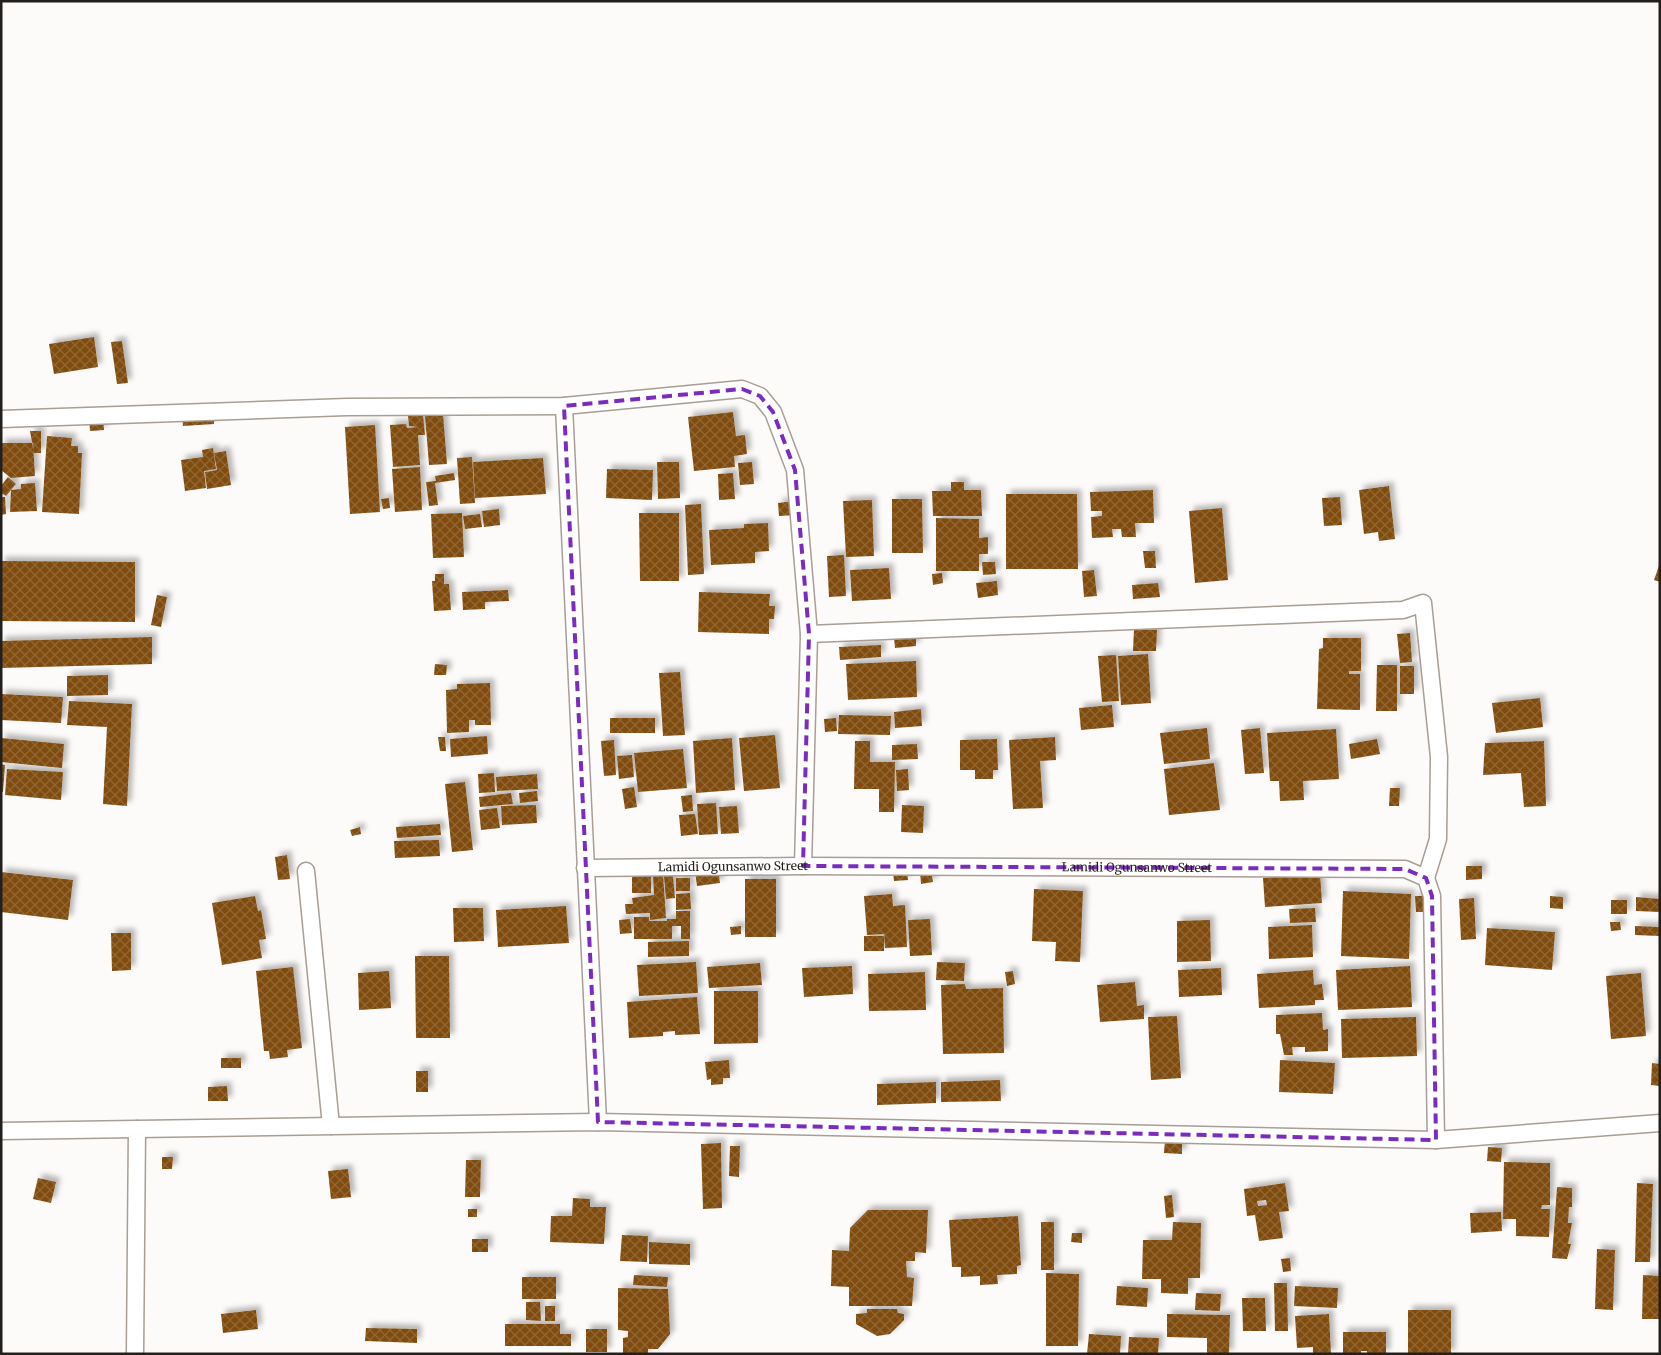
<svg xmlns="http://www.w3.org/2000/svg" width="1661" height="1355" font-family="Merriweather,serif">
<defs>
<pattern id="building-cross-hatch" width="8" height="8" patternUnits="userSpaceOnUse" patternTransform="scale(1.25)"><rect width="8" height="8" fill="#804c0e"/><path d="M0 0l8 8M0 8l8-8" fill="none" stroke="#8f6839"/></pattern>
<filter id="shadow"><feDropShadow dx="4.5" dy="-4.5" stdDeviation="2.5" flood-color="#0004"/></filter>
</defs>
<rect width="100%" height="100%" fill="#fdfbf9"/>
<path fill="url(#building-cross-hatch)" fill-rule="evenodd" filter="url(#shadow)" d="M94,337L98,367L54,374L49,344Z
M122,341L128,383L117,384L111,342Z
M733,412L736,436L745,435L747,454L734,456L735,467L694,471L688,417Z
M214,413V424L183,426L182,414Z
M443,414L447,464L429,465L425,415Z
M423,415L425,435H418L420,465L393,467L390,425L406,424L407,428L418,427L409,426L408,416Z
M89,416H103L104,430L90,431Z
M375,425L380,512L350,514L345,427Z
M30,431H41V453H34Z
M47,436L72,438L71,446H78V453H82L79,514L42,512Z
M1,443H33L35,476L11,478L1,470Z
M213,448L216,469L204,471L206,488L185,491L181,460L203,457L202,450Z
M226,451L231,485L207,489L205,472L217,470L214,453Z
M472,457L475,503L460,504L457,458Z
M543,458L546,494L475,498L473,462Z
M657,462H679L680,498L658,499Z
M752,462L754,484L740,485L738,463Z
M420,467L422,510L395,512L392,469Z
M607,469L653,470L652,500L606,498Z
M454,473L455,480L435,483L438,505L429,506L426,482L436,481L435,476Z
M733,473L735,499L719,500L718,474Z
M8,477L16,484L11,490L21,489V484L35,483L37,511L10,512L11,490L6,496L1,493V486Z
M951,482H964V490H981L982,516H933L932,491H951Z
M1389,486L1395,539L1379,541L1378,532L1364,534L1359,490Z
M1153,490L1154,523H1135L1136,537H1122L1121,529H1112L1113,537L1092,538L1091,517L1102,516V511H1091L1090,492Z
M1006,494H1077L1078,569H1006Z
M1,497H5L6,514L1,515Z
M1340,497L1342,525L1324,526L1322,498Z
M389,498L390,508L383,509L381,499Z
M892,499H922L923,553H892Z
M872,500L874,556L846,557L843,501Z
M794,501L796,515L779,516L778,503Z
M701,504L704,574L688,575L685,505Z
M1222,508L1228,580L1195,583L1189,511Z
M499,509L500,525L484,527L482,511Z
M462,513L464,557L433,558L431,514Z
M639,513H679V581H640Z
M480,514L482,527L465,529L463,516Z
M936,518L979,519V538L988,537V554H979V571H936Z
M768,523L769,551L755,552V563L711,565L709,530L744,528V524Z
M1143,551H1155L1156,568H1145Z
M844,555L846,596L829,597L827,556Z
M1,561L135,562V622L1,621Z
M982,562H995L996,574L983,575Z
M1660,563V582L1654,580Z
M889,568L891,599L852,601L850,570Z
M1094,570L1097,596L1084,597L1082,571Z
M942,573L943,583L933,585L932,574Z
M435,574H444V584H449L451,610L434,611L432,581H435Z
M997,581L998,595L978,598L976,583Z
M1158,583L1160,597L1133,599L1132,585Z
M508,590L509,601L485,602V609L463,610L462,592Z
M699,592L770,594L769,606H775L774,619H769V634L698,632Z
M157,595L167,597L161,627L151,625Z
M1134,629L1157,630L1156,651H1133Z
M1410,633L1412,662L1400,663L1397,634Z
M916,636V646L895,648L894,637Z
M152,637V664L1,668V641Z
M1323,638H1361V671H1349V674H1360V710L1317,709L1319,649L1323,648Z
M881,645V657L840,660L839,647Z
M1148,654L1151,703L1121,705L1118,656Z
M1116,655L1119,701L1102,702L1098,656Z
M916,661L917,697L848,700L846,664Z
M435,664L447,665L446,675H434Z
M1377,665H1397V711H1376Z
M1400,666H1414V694H1400Z
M680,672L685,735L663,736L659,673Z
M108,675V695L67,696V676Z
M490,683L491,725H475V720H469V732L447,733L446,690L457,689V684Z
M1,694L63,697L61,723L1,720Z
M1540,698L1543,727L1496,733L1492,703Z
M69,701L132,704L127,806L103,804L107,727L67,725Z
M1112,705L1114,727L1081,730L1079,708Z
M921,709L922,726L895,728L894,712Z
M839,715L891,716L890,735L838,734Z
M610,718H655V733H610Z
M836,718L837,731L825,732L824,719Z
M1207,728L1210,759L1164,764L1160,733Z
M1260,728L1264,773L1245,774L1241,730Z
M1336,729L1339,779L1303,781L1304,800L1280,801L1279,781H1270L1267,733Z
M775,735L780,788L744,791L739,738Z
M487,736L488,754L451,757L450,739Z
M438,737H445L446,751H440Z
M1055,737L1056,760L1040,761L1043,808L1013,809L1009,740Z
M1,738L64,744L62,768L1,762Z
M732,738L735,790L696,793L693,741Z
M997,739L998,770H993V779H975V770H960V740Z
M1377,739L1380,754L1351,759L1349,744Z
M614,740L616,775L604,776L601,741Z
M855,741H870V762H895L894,812H879V789H854Z
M1544,741L1546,806L1524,807L1521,773L1483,775L1485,743Z
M917,744L918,759L892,760V745Z
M683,749L687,788L638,792L634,753Z
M632,755L634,777L619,779L617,756Z
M1214,763L1220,810L1169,815L1164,769Z
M1,764L5,765L3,792H1Z
M7,769L63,772L61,800L5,795Z
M908,769L909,790L897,791L896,770Z
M494,773L495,792L479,793L478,774Z
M537,774L538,789L497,791L496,777Z
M465,782L473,850L452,852L445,784Z
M634,787L637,807L625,809L622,789Z
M1390,788H1400L1399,806H1389Z
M537,791L538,801L520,803L519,793Z
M511,793L513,804L480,807L479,797Z
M692,795L693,811L683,812L681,796Z
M716,803L718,834L699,835L697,804Z
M536,805L537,823L502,825L501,806Z
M902,805L924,806L923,833L901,832Z
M737,806L739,833L721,834L719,807Z
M497,808L500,828L481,830L479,810Z
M695,814L698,834L681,836L679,815Z
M440,824L441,835L397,838L396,827Z
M360,827L361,834L352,836L350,830Z
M439,840L440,856L395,858L394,841Z
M287,855L290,879L278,880L275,857Z
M1466,866H1482V879L1466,880Z
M718,868L720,883L697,886L695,871Z
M907,870L908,880L894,881L893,872Z
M931,870L933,882L921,884L920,871Z
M1,872L73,880L68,920L1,912Z
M632,873H651V893H632Z
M663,874L666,918L650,920V913L626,914L625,904H633L632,898L654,895L653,875Z
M1320,874L1322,903L1265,907L1263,878Z
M664,876H673L675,898L666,899Z
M676,878H690V891H676Z
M745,879H776V937H745Z
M1034,889L1083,891L1080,962L1055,961L1056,942L1032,941Z
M1343,891L1411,894L1409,959L1341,956Z
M690,893L691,909L676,910V894Z
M892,894L893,906L905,905L907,947L885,948L884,932V934L867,935L864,896Z
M255,896L258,911L261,910L266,939L259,940L262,958L222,965L212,903Z
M1415,896H1427L1428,912H1416Z
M1550,896L1563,897V909L1550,908Z
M1636,897L1660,899V912L1636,911Z
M1474,898L1476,939L1461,940L1459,899Z
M1611,900H1627V914H1611Z
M566,906L569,943L498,947L496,910Z
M453,908H483L484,941L454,942Z
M1315,908L1316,922L1290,923L1289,909Z
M676,911H690V939H681V926H672V939H634V917H649V921H667V919H676Z
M630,919L632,933L620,934L619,920Z
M930,919L932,955L910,956L908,920Z
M1210,920L1211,961L1177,962V921Z
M1610,922H1620L1621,930L1611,931Z
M1312,925L1313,957L1269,959L1268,927Z
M741,926V934L731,935L730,927Z
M1635,926L1660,927V936L1635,935Z
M1487,928L1555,932L1552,970L1485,965Z
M111,933H131V970L112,971Z
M864,936H884V951H864Z
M689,941V956L648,957V942Z
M415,956H449L450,1038H416Z
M696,962L698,993L639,996L637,965Z
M937,962L965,963L964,981L936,980Z
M760,963L762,985L709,988L707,967Z
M852,966L853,994L804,997L802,968Z
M1410,966L1412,1007L1338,1010L1336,970Z
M293,967L302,1048L287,1050L288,1057L270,1059L269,1051H264L256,971Z
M1221,968L1222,995L1179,997L1178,970Z
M1313,970L1314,985L1322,984L1324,1000H1315V1005L1259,1008L1257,974Z
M389,971L391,1008L359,1010L358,973Z
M1013,971L1015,984L1007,986L1005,972Z
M925,972L926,1010L869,1011L868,974Z
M1641,973L1646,1036L1611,1039L1606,976Z
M1135,982L1137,1006L1144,1005V1019L1100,1022L1097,985Z
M965,984L966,989L1003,988L1004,1053L943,1054L941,985Z
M714,991H758V1043L714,1044Z
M697,997L700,1034L675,1035V1031L663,1032V1036L629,1038L627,1002Z
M1322,1013L1323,1030L1328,1029V1051L1305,1052V1047H1292L1293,1055H1284L1280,1034H1276V1015Z
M1177,1016L1181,1078L1151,1080L1148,1017Z
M1416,1017L1417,1056L1342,1058L1341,1019Z
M221,1058H241V1068H221Z
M729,1060L730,1078H723V1084L711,1085V1079L707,1080L705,1062Z
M1280,1060L1335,1063L1333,1094L1279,1092Z
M1652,1063L1660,1064V1086L1651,1085Z
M416,1071H428V1092H416Z
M1000,1080L1001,1101L941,1102V1082Z
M936,1082V1103L877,1105V1084Z
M227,1086L228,1101H208V1087Z
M1165,1140L1182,1141V1154L1164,1153Z
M721,1143L722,1208L703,1209L701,1144Z
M730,1146H740L739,1177L729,1176Z
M1488,1147L1502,1148L1501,1162L1487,1161Z
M162,1157H173L172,1169H162Z
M466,1160H481L480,1197H465Z
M1504,1162L1550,1163V1205H1542L1541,1209H1550L1549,1237L1516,1236V1219H1503Z
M348,1169L351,1197L331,1199L328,1171Z
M38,1178L56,1182L51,1203L33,1199Z
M1285,1183L1289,1211L1279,1212L1283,1238L1259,1241L1255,1215L1247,1216L1244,1189ZM1266,1200L1267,1205L1258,1206L1257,1201Z
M1637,1183L1653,1184L1650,1262H1635Z
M1557,1187L1572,1188V1207H1569L1568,1223H1572L1568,1244H1571L1567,1259L1552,1258Z
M1172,1195L1174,1217L1166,1218L1164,1196Z
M573,1198L590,1199V1207H606L604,1244L550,1242L551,1216H572Z
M468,1209H477V1217H468Z
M868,1210H928L926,1253L915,1252V1261H906L907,1277L914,1278L912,1306H849V1287L831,1286L832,1250L849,1251L850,1228Z
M1501,1212L1502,1231L1471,1233L1470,1213Z
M1018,1216L1021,1265L1017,1266V1274L997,1275L998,1284L980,1285V1276L961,1277V1267H952L949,1220Z
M1041,1222H1054V1270H1041Z
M1173,1222L1201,1223L1200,1278H1188V1294L1161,1293V1279H1142L1143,1240H1172Z
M1072,1233H1082V1243L1071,1242Z
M622,1235L648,1236L647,1262L620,1261Z
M472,1239H488V1252H472Z
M649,1242L690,1244V1265L649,1264Z
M1597,1249L1615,1250L1613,1310L1595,1309Z
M1290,1258L1291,1271L1283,1272L1281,1259Z
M1046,1273L1079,1274L1078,1346H1046Z
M634,1275L668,1277L667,1287L633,1285Z
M1643,1275L1660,1276V1319H1642Z
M522,1277H556V1299H522Z
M1274,1283H1287L1288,1331H1275Z
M1117,1286L1148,1288L1147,1307L1116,1305Z
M1295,1286L1338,1288L1337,1308L1294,1306Z
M618,1288L668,1289L670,1334L658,1349H648V1354H623V1338L628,1337V1331L618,1330Z
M1196,1293L1221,1294L1220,1311L1195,1310Z
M1242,1298H1265L1266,1331H1243Z
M526,1302H540L541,1321L526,1320Z
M545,1306H555V1321H545Z
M867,1309H897L898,1313L904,1314V1320L890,1334L877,1336L856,1324V1314L867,1313Z
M256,1310L258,1329L223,1333L221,1314Z
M1408,1310H1451V1354H1408Z
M1167,1314L1230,1315L1229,1354H1207V1338L1167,1337Z
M1329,1314L1331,1354H1313V1347L1297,1348L1295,1316Z
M505,1324H560V1334H571V1346H505Z
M366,1328L417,1329V1343L365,1341Z
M586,1329H607V1352H586Z
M1343,1332H1386V1354H1367V1351H1361V1354H1343Z
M1089,1334L1121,1336L1120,1354H1087Z
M1129,1337L1159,1338L1158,1354H1128Z"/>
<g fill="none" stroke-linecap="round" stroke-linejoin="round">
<g stroke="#a89e94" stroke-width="19">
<g id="minor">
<path d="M564,406L598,1122"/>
<path d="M1,419L347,407L564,406L742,389L760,396L773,412L795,470L809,634L803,866"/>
<path d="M809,634L1403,610L1423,603L1439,757L1438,839L1426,878"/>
<path id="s1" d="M585,868L803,866L1405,869L1426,878L1432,896L1436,1140"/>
<path d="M306,871L331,1126"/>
<path d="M1,1131L598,1122L1436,1140L1660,1123"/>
<path d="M135,1354L137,1129"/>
</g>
</g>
<use href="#minor" stroke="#fff" stroke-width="16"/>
</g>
<path fill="none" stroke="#7b2cbf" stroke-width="4" stroke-dasharray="10 6" stroke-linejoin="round" d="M742,389L760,396L773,412L795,470L809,634L803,866L1405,869L1426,878L1432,896L1436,1140L598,1122L564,406Z"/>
<g text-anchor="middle" stroke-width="5" stroke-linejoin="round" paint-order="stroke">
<g font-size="12" fill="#231f1c" stroke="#fdfbf9">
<text dy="4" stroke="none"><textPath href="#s1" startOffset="148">Lamidi Ogunsanwo Street</textPath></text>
<text dy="4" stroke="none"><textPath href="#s1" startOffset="552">Lamidi Ogunsanwo Street</textPath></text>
</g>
</g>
<rect width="1661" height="1355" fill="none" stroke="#231f1c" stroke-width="5"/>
</svg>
